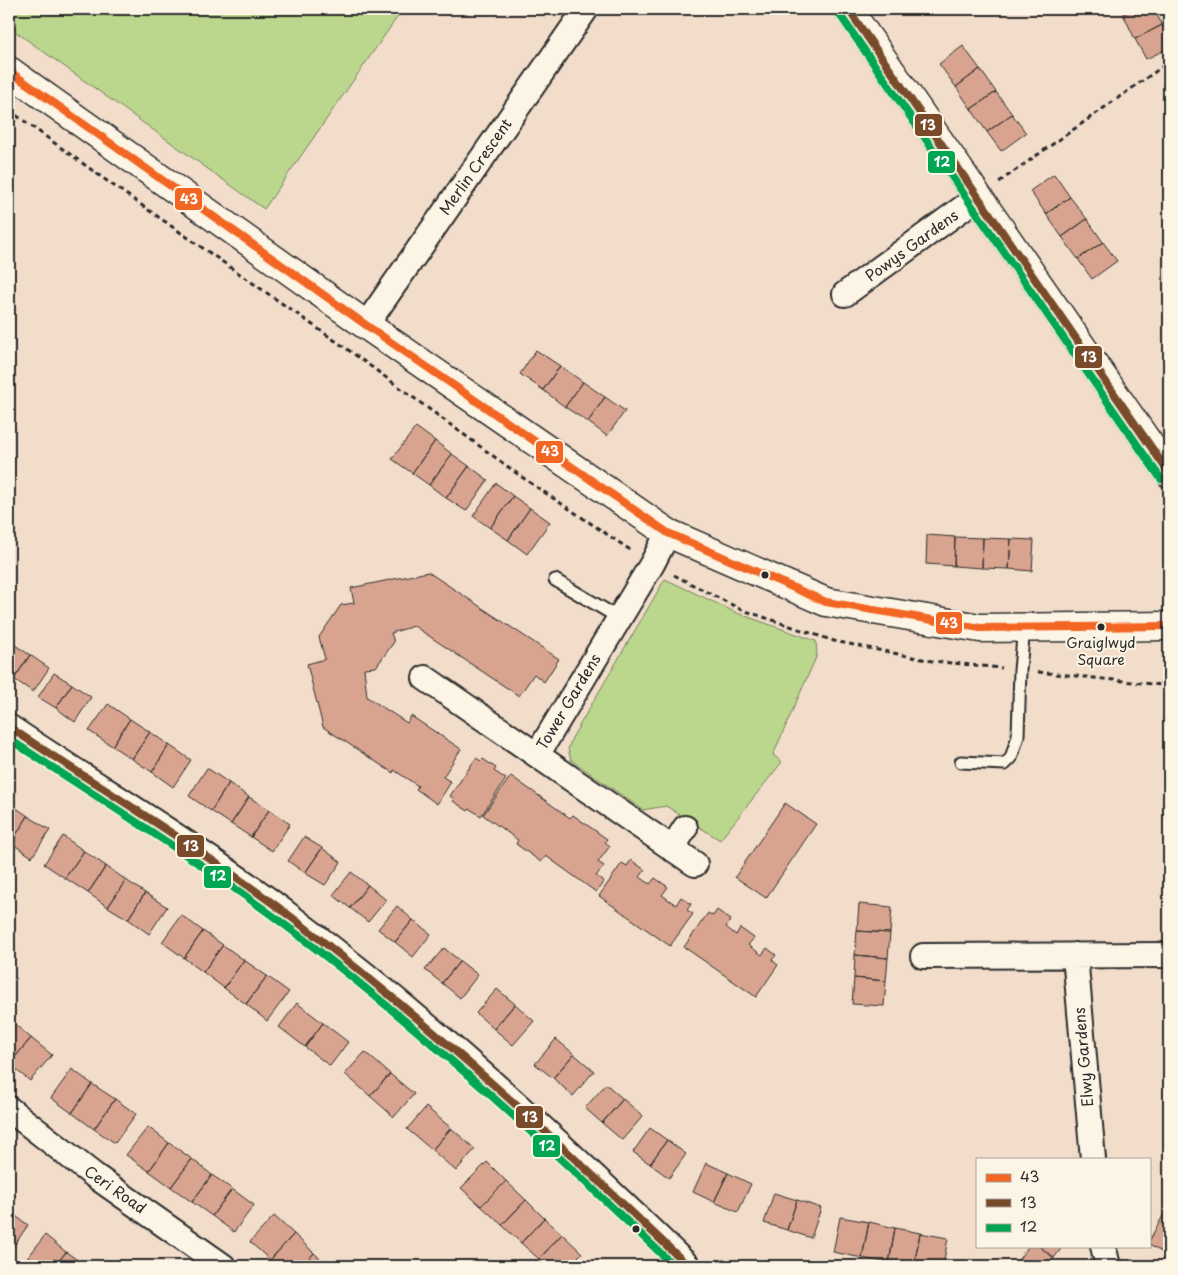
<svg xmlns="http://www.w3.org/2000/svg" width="1178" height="1275" font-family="'Playpen Sans',sans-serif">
<rect width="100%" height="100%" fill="#f2ddcb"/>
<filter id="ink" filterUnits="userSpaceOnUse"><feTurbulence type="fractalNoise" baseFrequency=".02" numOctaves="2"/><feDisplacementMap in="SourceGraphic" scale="10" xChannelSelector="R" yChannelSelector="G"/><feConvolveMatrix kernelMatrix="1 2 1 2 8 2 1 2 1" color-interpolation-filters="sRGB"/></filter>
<g filter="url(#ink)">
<path fill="#bbd68d" stroke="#73805c" d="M9,9H403L264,209L9,27Z
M665,579L737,613L816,641L817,655L773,755L782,762L720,840L666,806L643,810L571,760L568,749L572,738Z"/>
<path fill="#d9a48f" stroke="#2b2b2b" d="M1133,9H1154L1162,25L1135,39L1123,14Z
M1162,25L1169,39V48L1146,59L1135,39Z
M963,46L980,69L956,87L939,64Z
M980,69L996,92L971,109L956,87Z
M996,92L1012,114L987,132L971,109Z
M1012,114L1026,133L1001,151L987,132Z
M1054,174L1070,197L1046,214L1030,191Z
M1070,197L1087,219L1062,237L1046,214Z
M1087,219L1103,242L1078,259L1062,237Z
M1103,242L1117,261L1092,279L1078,259Z
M536,350L560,366L543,390L520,374Z
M560,366L583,382L565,407L543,390Z
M583,382L605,397L588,422L565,407Z
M605,397L625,411L607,436L588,422Z
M416,427L435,441L412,473L392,459Z
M435,441L452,454L429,485L412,473Z
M452,454L469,466L446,498L429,485Z
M469,466L488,480L466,511L446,498Z
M496,483L513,496L490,528L473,516Z
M513,496L530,508L508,540L490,528Z
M530,508L550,522L527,554L508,540Z
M927,535L955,537L954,566L926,564Z
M955,537L983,538L982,568L954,566Z
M983,538L1011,539L1009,569L982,568Z
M1011,539L1034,540L1032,571L1009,569Z
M428,572L559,659L544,682L534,674L519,696L414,626L391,633L394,642L376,667L364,668L367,697L407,723L411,716L461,749L443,777L451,782L437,804L416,789L418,786L394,770L393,773L323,727L307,664L325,659L319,637L341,605L354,603L351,588Z
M12,643L30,655L14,679L9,676V648Z
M30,655L49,668L33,692L14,679Z
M54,673L72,684L56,708L38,697Z
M72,684L91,697L75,722L56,708Z
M108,704L130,719L112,746L89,731Z
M130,719L150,732L132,759L112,746Z
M150,732L169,745L152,772L132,759Z
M169,745L191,760L173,787L152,772Z
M476,758L481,761L483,759L496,768L494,771L506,779L481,816L470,809L468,811L453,801L454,799L450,796Z
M207,768L229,783L211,811L189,796Z
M511,776L570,818L573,815L607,839L605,842L610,846L598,862L604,866L596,876L604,881L596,892L546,856L541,862L516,844L518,840L483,815Z
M229,783L249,797L231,824L211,811Z
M249,797L269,810L251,837L231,824Z
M9,803L28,816L11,843L9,841Z
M785,803L816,824L766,898L735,877Z
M269,810L290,824L272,851L251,837Z
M28,816L50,830L32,857L11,843Z
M63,836L84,851L65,878L44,864Z
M304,837L322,848L305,873L288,861Z
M322,848L341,862L325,885L305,873Z
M84,851L106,866L88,893L65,878Z
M631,860L645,870L640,877L650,884L655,878L668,887L662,895L676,905L681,897L691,904L687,910L693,914L670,946L599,896L622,863L627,866Z
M106,866L126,880L108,907L88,893Z
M351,872L368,885L350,908L333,895Z
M126,880L145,893L128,919L108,907Z
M368,885L386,900L368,922L350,908Z
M145,893L167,907L149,934L128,919Z
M859,904L892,907L890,933L857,931Z
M397,906L413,920L395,942L378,929Z
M717,910L731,920L726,927L736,935L740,928L754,938L748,945L762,955L767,948L776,955L772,960L778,965L756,997L684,947L708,913L713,916Z
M181,915L203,931L184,958L162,942Z
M413,920L431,934L413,957L395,942Z
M203,931L223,945L203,972L184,958Z
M857,931L890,933L888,958L855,955Z
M223,945L244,960L224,988L203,972Z
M444,948L460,961L442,983L425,970Z
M855,955L888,958L886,981L854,978Z
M244,960L267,976L246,1004L224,988Z
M460,961L478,975L460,998L442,983Z
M267,976L289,992L267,1021L246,1004Z
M854,978L886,981L884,1006L852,1004Z
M497,989L515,1004L494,1029L476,1013Z
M297,1003L323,1023L305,1047L279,1027Z
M515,1004L534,1021L513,1045L494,1029Z
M12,1022L31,1038L9,1064V1026Z
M323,1023L348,1042L330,1066L305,1047Z
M31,1038L52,1055L30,1081L9,1064Z
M556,1039L574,1054L553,1078L535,1064Z
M365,1052L390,1074L370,1096L345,1074Z
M574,1054L594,1071L573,1096L553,1078Z
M72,1069L92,1084L72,1113L51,1098Z
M390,1074L414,1094L394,1117L370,1096Z
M92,1084L115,1099L94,1129L72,1113Z
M606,1084L623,1099L602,1123L585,1108Z
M115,1099L136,1114L115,1143L94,1129Z
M623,1099L643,1116L622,1140L602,1123Z
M426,1107L451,1128L432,1150L407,1129Z
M148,1127L169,1143L149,1171L126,1155Z
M451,1128L475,1149L456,1171L432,1150Z
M650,1128L667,1140L650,1164L633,1152Z
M667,1140L686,1154L669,1178L650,1164Z
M169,1143L192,1159L171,1187L149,1171Z
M192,1159L212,1175L192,1202L171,1187Z
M487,1162L506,1181L481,1206L461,1188Z
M706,1163L728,1173L714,1202L693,1192Z
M728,1173L751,1184L738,1212L714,1202Z
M212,1175L232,1189L212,1216L192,1202Z
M506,1181L526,1200L502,1225L481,1206Z
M232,1189L254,1205L234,1232L212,1216Z
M774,1193L797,1200L787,1230L764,1223Z
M526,1200L544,1218L521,1243L502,1225Z
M797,1200L821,1208L811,1238L787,1230Z
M1169,1205V1256L1149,1245V1241Z
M9,1211L28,1225L9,1253Z
M274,1216L294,1234L270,1260L250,1242Z
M840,1217L869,1222L862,1258L833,1252Z
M544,1218L562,1234L539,1259L521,1243Z
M869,1222L895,1228L889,1263L862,1258Z
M895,1228L920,1233L914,1266L889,1263Z
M920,1233L948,1238L943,1266H914Z
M294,1234L314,1253L302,1266H277L270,1260Z
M562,1234L582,1253L569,1266H547L539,1259Z
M45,1235L66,1252L55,1266H27L23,1264Z
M1029,1246H1039L1054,1258L1047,1266H1018L1015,1264Z
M1039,1246H1063L1054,1258Z
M66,1252L86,1266H55Z
M314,1253L328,1266H302Z"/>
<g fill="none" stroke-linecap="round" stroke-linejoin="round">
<g stroke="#2b2b2b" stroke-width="15">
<path id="service" d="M555,580L619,618
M961,762L1005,764L1011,758L1018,736L1020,670L1024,627"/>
</g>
<g stroke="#2b2b2b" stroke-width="28">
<path id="minor" d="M845,294L978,197
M366,325L586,9
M425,678L695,864
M9,727C104,791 204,850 295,920C435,1025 563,1145 688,1266
M537,755L652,564L668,533
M672,849L685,828
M1075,955L1093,1159
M923,956L1169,955
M9,1109L95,1176L223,1266
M1103,1246L1108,1266"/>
</g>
<g stroke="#2b2b2b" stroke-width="31">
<path id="tertiary" d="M848,9L1169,473
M9,71L366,325L668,533L826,602L980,628L1169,626"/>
</g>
<path stroke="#2b2b2b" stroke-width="3" stroke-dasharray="5 4" stroke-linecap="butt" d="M9,110L107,181L347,349L526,480L632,551
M999,182L1169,62
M674,575L740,609L834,641L932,661L1002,668
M1038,672L1161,685L1169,653"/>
<use href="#service" stroke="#fcf5e5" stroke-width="11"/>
<use href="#minor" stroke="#fcf5e5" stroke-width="24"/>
<use href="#tertiary" stroke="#fcf5e5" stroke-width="28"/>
<g stroke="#fcf5e5" stroke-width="11">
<path id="bus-1" d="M9,71L366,325L668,533L826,602L980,628L1169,626"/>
</g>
<g stroke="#fcf5e5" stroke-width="11">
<path id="bus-2" d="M848,9L1169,473
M9,727C105,791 203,850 295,920C434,1026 562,1145 688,1266"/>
</g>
<g stroke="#fcf5e5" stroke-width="11">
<path id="bus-3" d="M840,15L1161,479
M9,739C103,801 199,860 289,928C425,1031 551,1148 674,1266"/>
</g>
<use href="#bus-1" stroke="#f26522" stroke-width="8"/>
<use href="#bus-2" stroke="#7a4b2a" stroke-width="8"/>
<use href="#bus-3" stroke="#00a651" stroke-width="8"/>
</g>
</g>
<g fill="#2b2b2b" stroke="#fcf5e5" stroke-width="2">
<circle cx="765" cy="575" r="4.5"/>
<circle cx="1101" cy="627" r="4.5"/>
<circle cx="636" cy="1229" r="4.5"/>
</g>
<g text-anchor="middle" stroke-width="4" stroke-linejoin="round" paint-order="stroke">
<g font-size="14" fill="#2b2b2b" stroke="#fcf5e5">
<text x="1101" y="648">Graiglwyd<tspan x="1101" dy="17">Square</tspan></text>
</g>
<g font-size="15" fill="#2b2b2b" stroke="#fcf5e5">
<text transform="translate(476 167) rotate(-55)" y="5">Merlin Crescent</text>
<text transform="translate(912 246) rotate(-36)" y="5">Powys Gardens</text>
<text transform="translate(569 702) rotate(-59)" y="5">Tower Gardens</text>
<text transform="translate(1084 1057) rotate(-95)" y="5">Elwy Gardens</text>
<text transform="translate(115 1190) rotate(35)" y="5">Ceri Road</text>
</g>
</g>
<g stroke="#fcf5e5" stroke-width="2">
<rect x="914" y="113" width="29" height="24" rx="5" fill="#7a4b2a"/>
<rect x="927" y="150" width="29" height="24" rx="5" fill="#00a651"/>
<rect x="174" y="187" width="29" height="24" rx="5" fill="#f26522"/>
<rect x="1074" y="345" width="29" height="24" rx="5" fill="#7a4b2a"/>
<rect x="535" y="440" width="29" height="24" rx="5" fill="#f26522"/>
<rect x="935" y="611" width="28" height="24" rx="5" fill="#f26522"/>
<rect x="176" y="834" width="29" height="24" rx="5" fill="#7a4b2a"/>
<rect x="203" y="865" width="29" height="24" rx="5" fill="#00a651"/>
<rect x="515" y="1105" width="29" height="24" rx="5" fill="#7a4b2a"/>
<rect x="532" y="1134" width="29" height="24" rx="5" fill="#00a651"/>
</g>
<g font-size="14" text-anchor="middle" font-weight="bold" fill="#fff">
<text x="928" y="130">13</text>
<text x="942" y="167">12</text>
<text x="189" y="204">43</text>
<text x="1089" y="362">13</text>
<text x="550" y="456">43</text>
<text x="949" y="628">43</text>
<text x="191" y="851">13</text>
<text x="218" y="881">12</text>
<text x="530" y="1122">13</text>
<text x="547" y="1151">12</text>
</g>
<rect width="1178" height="1275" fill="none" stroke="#fcf5e5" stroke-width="30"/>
<rect x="15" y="15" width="1148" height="1245" fill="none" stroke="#2b2b2b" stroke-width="2" filter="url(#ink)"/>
<rect x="976" y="1158" width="175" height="90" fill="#fcf5e5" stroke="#a8a49b"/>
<rect x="986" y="1174" width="25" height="8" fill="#f26522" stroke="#a8a49b"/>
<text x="1020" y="1182" font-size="15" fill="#2b2b2b">43</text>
<rect x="986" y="1199" width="25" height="8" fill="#7a4b2a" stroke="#a8a49b"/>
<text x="1020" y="1208" font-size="15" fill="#2b2b2b">13</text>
<rect x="986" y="1224" width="25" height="8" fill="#00a651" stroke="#a8a49b"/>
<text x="1020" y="1232" font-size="15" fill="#2b2b2b">12</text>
</svg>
